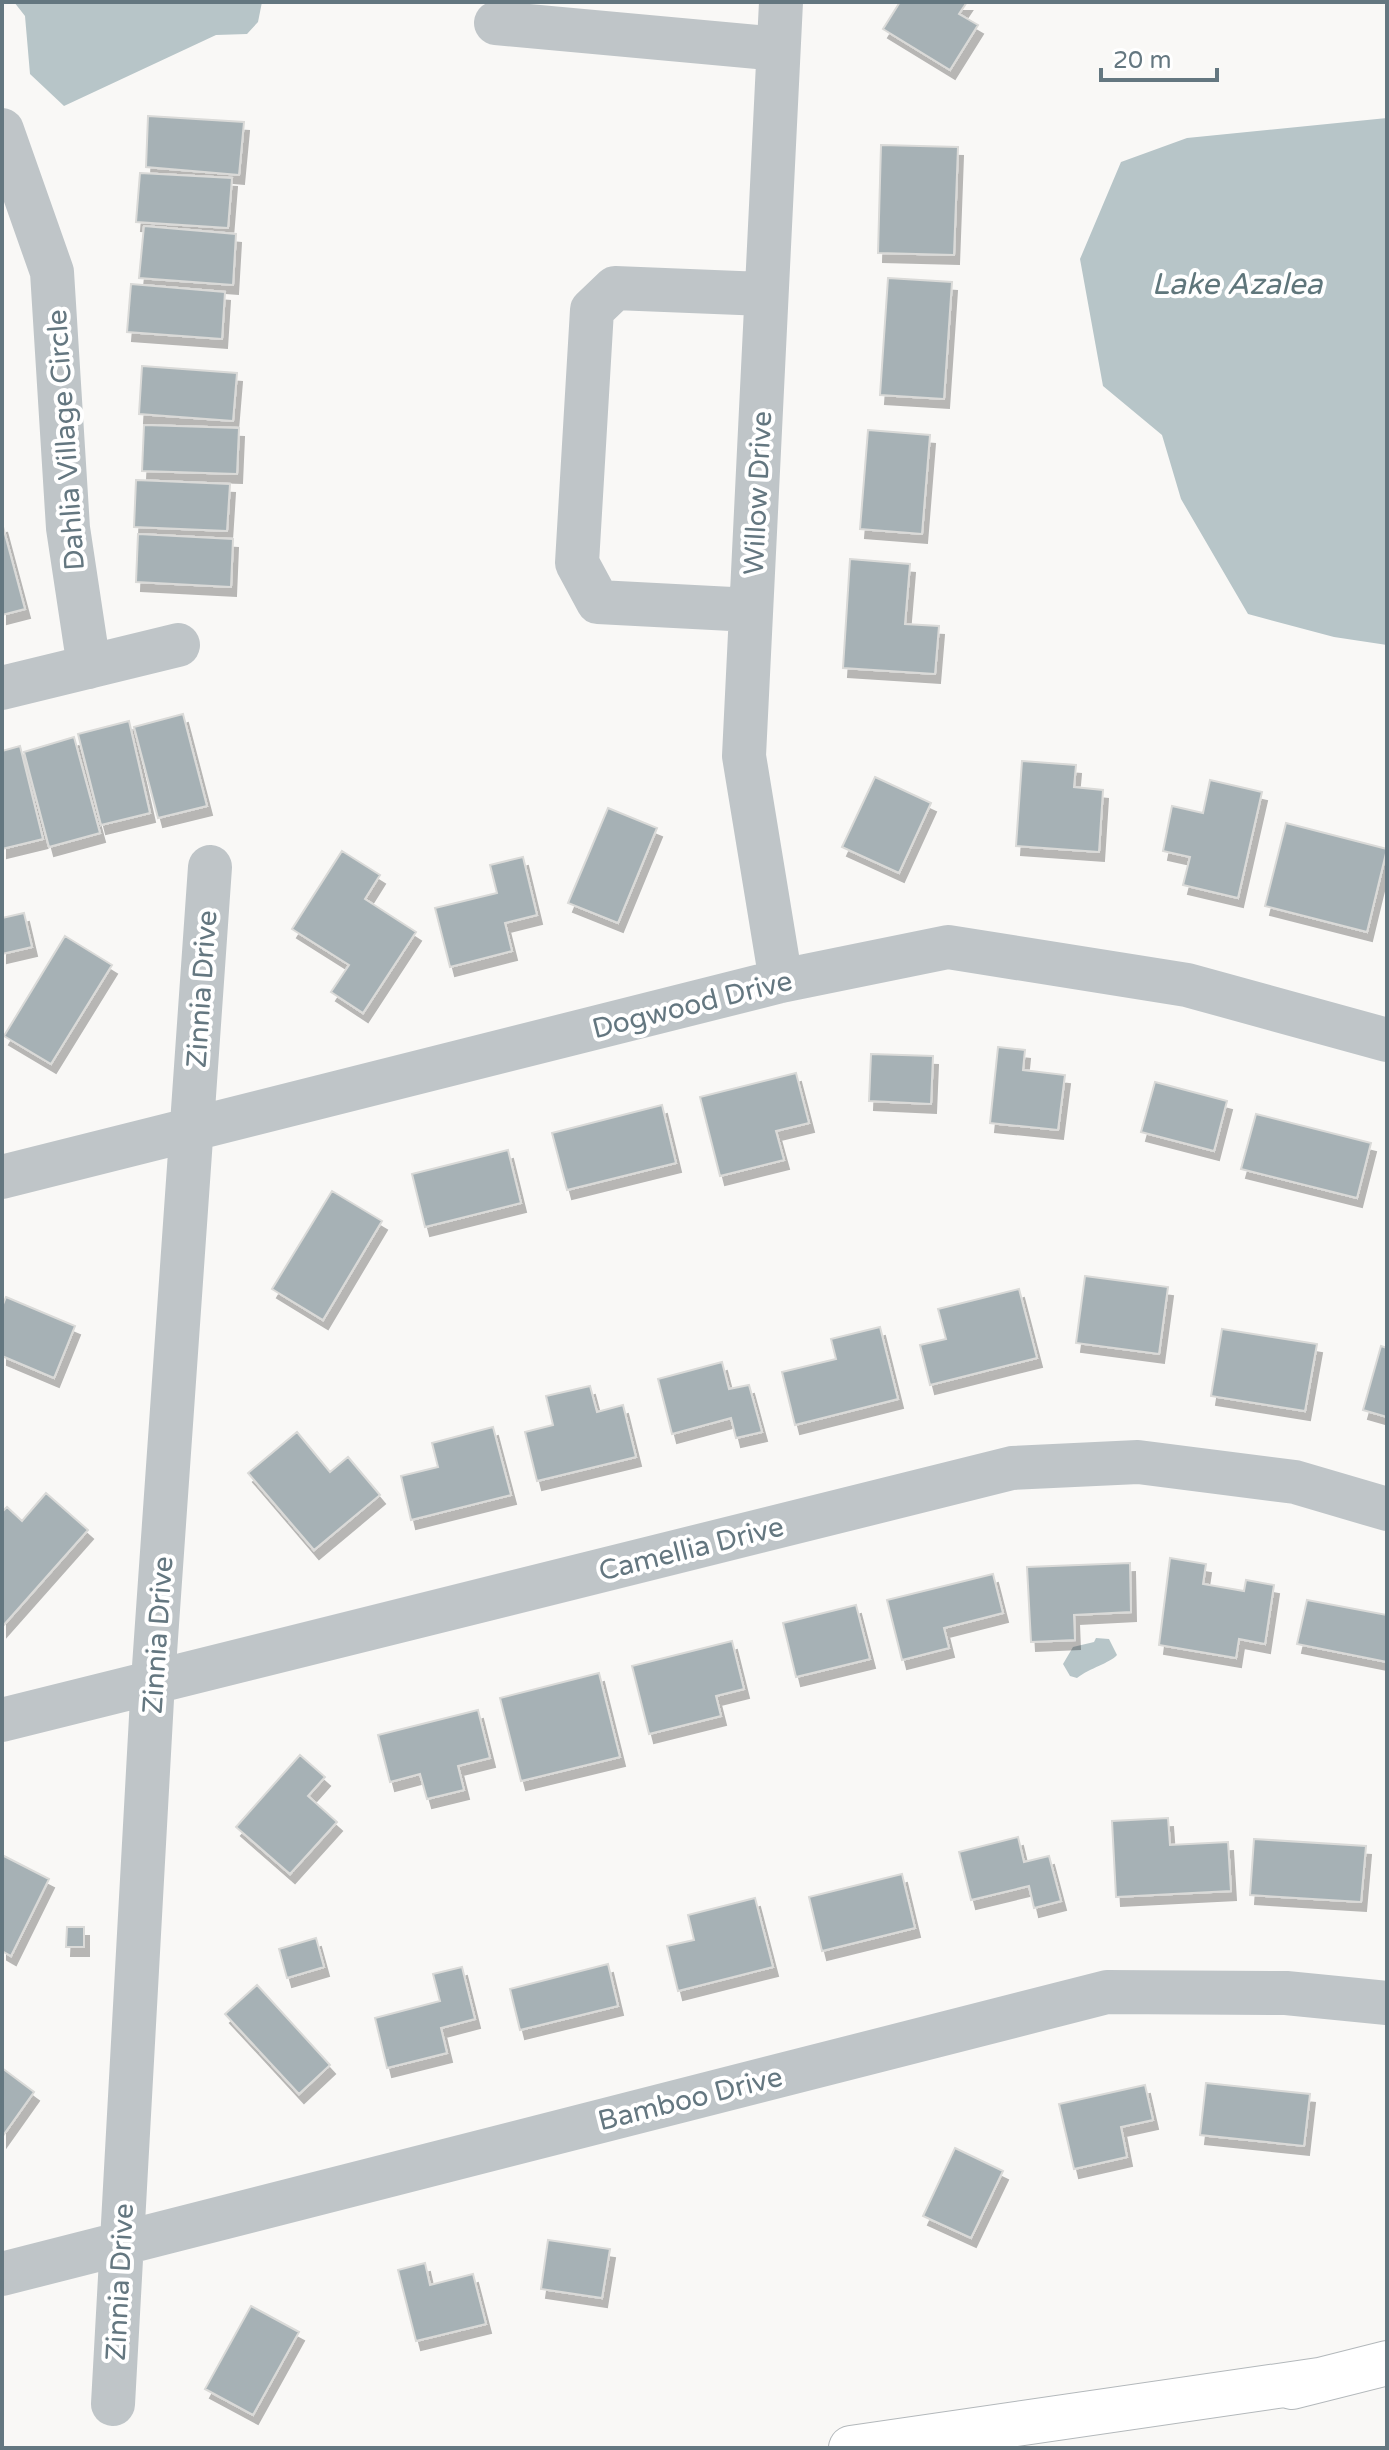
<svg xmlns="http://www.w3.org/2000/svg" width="1389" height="2450" font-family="'Varela Round',sans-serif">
<defs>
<filter id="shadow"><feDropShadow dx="5" dy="9" stdDeviation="0" flood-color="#0004"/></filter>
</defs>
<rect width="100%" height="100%" fill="#f9f8f6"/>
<path fill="#b7c5c8" d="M14,2H262L258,22L247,34L216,35L64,106L30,74L25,16Z
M1387,118V645L1334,637L1248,614L1181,499L1162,435L1103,386L1080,259L1121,162L1187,138Z
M1096,1638L1109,1639L1117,1655C1110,1663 1090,1668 1077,1678L1070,1676L1063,1664L1073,1647L1094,1642Z"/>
<path fill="#a6b1b5" stroke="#dadad8" stroke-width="2" filter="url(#shadow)" d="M900,2H967L959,14L978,25L950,70L883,29Z
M148,116L244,122L239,175L146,167Z
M881,145L958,147L954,255L878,253Z
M140,173L232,178L228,228L136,222Z
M144,226L236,234L233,285L139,278Z
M888,278L952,282L944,399L880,395Z
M131,284L225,292L222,339L127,332Z
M142,366L237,373L233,421L139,414Z
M144,425L239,428L237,474L142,471Z
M868,430L930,435L922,534L860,529Z
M136,480L230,484L227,531L134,527Z
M2,523L25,609L2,615Z
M138,534L233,539L231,587L136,582Z
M850,559L910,564L905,624L939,626L935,674L843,668Z
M183,714L207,806L158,818L134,727Z
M129,721L150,813L101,825L78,734Z
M74,737L100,833L49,847L24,752Z
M20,746L43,839L2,849V751Z
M1022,761L1076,765L1074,787L1103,790L1099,852L1016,846Z
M875,777L931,803L899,873L842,847Z
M1210,780L1262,792L1238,898L1183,885L1190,857L1163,851L1172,806L1203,813Z
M608,808L657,828L618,923L568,903Z
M1286,823L1387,849L1367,932L1265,906Z
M342,851L380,875L365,899L416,932L363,1013L331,992L349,965L292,929Z
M523,857L537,915L505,923L512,951L450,967L435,908L497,893L490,865Z
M24,913L32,947L2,954V918Z
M65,936L112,965L51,1064L4,1036Z
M998,1047L1025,1050L1023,1070L1065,1075L1058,1130L990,1123Z
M871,1054L933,1056L931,1104L869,1101Z
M796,1073L809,1123L776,1131L784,1160L720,1176L700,1097Z
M1155,1082L1227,1101L1214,1151L1141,1132Z
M662,1105L676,1163L567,1190L552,1133Z
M1256,1114L1371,1143L1357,1198L1241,1169Z
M508,1150L521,1203L425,1227L412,1174Z
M332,1191L382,1221L323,1320L272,1289Z
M1085,1276L1168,1287L1159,1354L1076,1343Z
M1019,1289L1037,1358L930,1385L920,1345L946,1339L938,1309Z
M6,1297L75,1326L54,1378L2,1356V1307Z
M880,1327L898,1399L795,1425L782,1372L836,1359L831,1339Z
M1222,1329L1317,1344L1305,1411L1211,1396Z
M1381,1346L1387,1348V1417L1363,1410Z
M722,1362L729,1389L749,1385L762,1432L736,1438L731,1418L672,1434L658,1379Z
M590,1386L597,1412L623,1405L636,1457L537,1481L525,1432L553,1425L546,1396Z
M493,1427L511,1495L411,1520L401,1476L438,1467L432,1443Z
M297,1432L330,1472L348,1457L380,1495L314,1550L248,1473Z
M46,1493L88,1530L2,1627V1512L7,1507L22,1521Z
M1170,1558L1206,1564L1203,1584L1244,1591L1246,1580L1274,1585L1265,1644L1239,1639L1236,1658L1159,1645Z
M1130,1563L1131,1612L1074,1615L1075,1640L1031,1642L1027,1567Z
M993,1574L1003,1613L944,1628L949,1648L902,1660L887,1600Z
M1307,1600L1387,1615V1662L1297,1644Z
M856,1605L870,1659L796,1677L783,1623Z
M732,1641L744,1689L716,1696L721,1716L649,1734L632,1666Z
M599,1673L620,1757L521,1781L500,1698Z
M478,1710L490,1758L458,1766L464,1790L427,1799L420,1774L390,1782L378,1735Z
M300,1755L325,1777L308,1796L337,1822L290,1874L236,1827Z
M1168,1818L1170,1845L1228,1842L1231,1891L1116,1897L1112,1821Z
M1018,1837L1024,1862L1049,1856L1061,1901L1034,1908L1029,1886L971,1900L959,1852Z
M1254,1839L1366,1846L1361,1902L1250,1895Z
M2,1855L49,1879L11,1956L2,1951Z
M902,1874L915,1928L822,1951L809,1897Z
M755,1898L773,1967L678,1991L667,1946L694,1940L688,1915Z
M67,1927H84V1947H66Z
M316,1938L324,1967L287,1978L279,1949Z
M608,1964L618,2006L520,2030L510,1989Z
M462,1967L475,2019L441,2028L447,2053L387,2068L375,2018L440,2001L433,1974Z
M257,1985L330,2065L299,2094L225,2014Z
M2,2068L34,2092L2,2137Z
M1206,2083L1310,2094L1304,2146L1200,2135Z
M1145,2085L1153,2120L1121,2127L1127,2157L1074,2169L1059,2104Z
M955,2148L1003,2171L971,2238L923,2216Z
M548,2240L610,2249L602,2298L541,2289Z
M425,2263L430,2285L473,2274L486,2324L416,2341L398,2270Z
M251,2306L299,2332L253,2415L205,2389Z"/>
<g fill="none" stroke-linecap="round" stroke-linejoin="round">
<g stroke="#b3b8bb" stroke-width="46">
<path id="highway" d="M1292,2387L1387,2363
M851,2448L1319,2380"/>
</g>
<path stroke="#bfc5c8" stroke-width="44" d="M496,23L778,49
M2,130L52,272L68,528L89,667
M751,610L598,602L577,563L592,310L615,288L766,294
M2,688L178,645
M781,981L744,756L781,2
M2,1177L781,981L948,947L1187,985L1387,1040
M2,1720L1012,1468L1138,1462L1295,1482L1387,1509
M2,2274L1107,1992L1286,1993L1387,2003
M113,2404L153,1681L210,867"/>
<use href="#highway" stroke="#fff" stroke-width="44"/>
</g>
<g text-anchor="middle" stroke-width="8" stroke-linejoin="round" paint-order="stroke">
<g font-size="28" fill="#647780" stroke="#fff">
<text transform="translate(65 440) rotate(-94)" y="10">Dahlia Village Circle</text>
<text transform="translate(757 493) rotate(-87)" y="10">Willow Drive</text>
<text transform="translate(201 989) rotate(-86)" y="10">Zinnia Drive</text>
<text transform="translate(692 1004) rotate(-14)" y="10">Dogwood Drive</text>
<text transform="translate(691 1548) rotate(-14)" y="10">Camellia Drive</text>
<text transform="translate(157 1635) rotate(-86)" y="10">Zinnia Drive</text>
<text transform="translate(690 2098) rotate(-14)" y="10">Bamboo Drive</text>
<text transform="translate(119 2282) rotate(-87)" y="10">Zinnia Drive</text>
</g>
<g font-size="30" font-style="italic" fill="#5f767b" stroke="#fff">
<text x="1237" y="294">Lake Azalea</text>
</g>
</g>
<rect width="1389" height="2450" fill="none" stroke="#647780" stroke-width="8"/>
<path d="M1101 68v12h116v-12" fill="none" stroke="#647780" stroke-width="4"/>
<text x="1113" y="68" font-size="24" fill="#647780" stroke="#ffffff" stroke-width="6" paint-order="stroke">20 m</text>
</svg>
